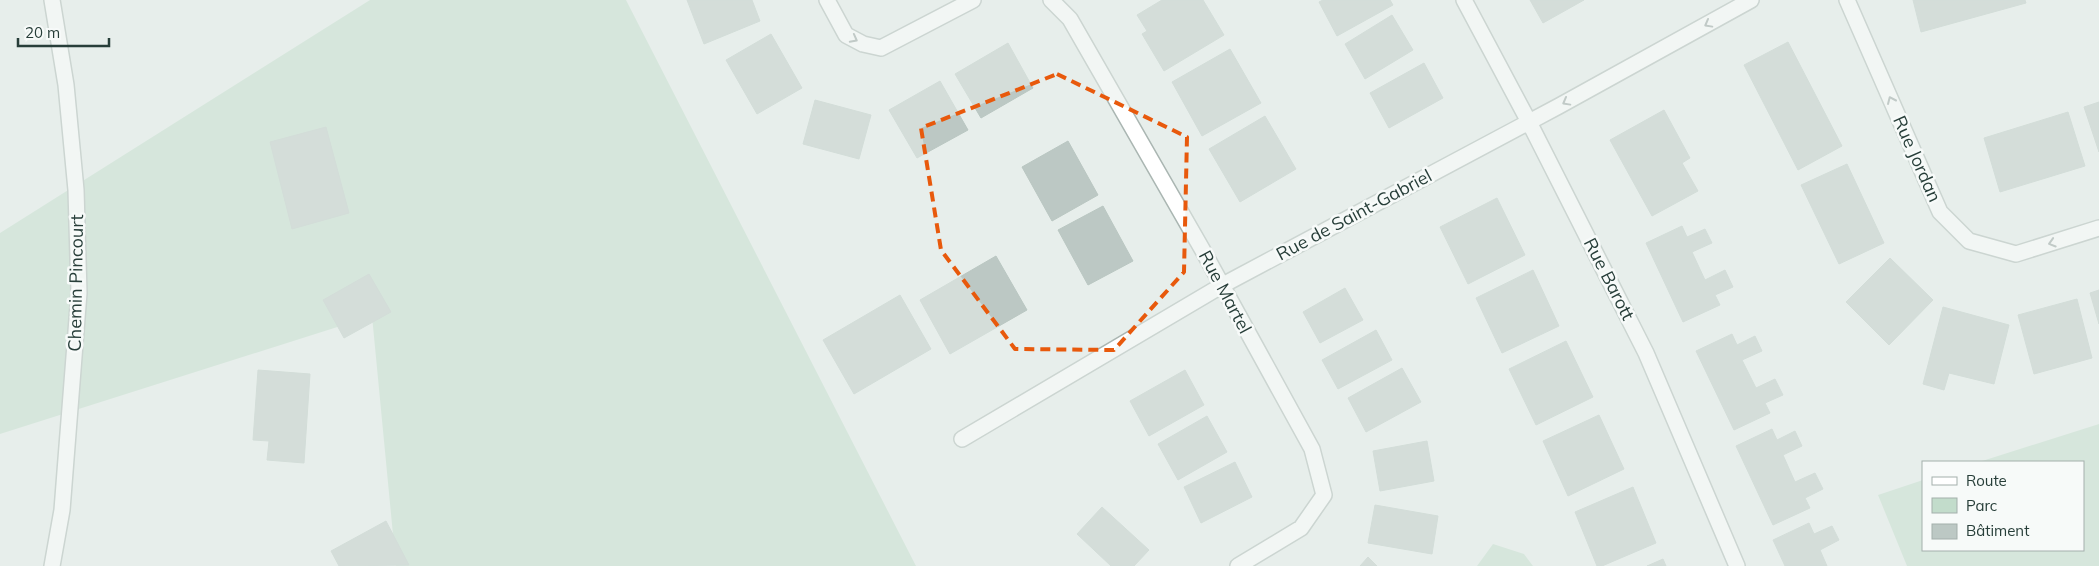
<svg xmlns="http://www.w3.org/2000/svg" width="2099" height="566" font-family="Mulish,sans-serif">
<rect width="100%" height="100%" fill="#e7eeeb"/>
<path fill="#c2dccb" d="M370,0H626L916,566H396L372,316L0,434V233Z
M2099,424V566H1907L1878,495L1923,480V550H2083V462H1979Z
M1493,544L1524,554L1533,566H1477Z"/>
<path fill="#bcc8c4" stroke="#bac7c2" d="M687,0H752L760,21L704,44Z
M1162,0H1203L1224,35L1164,71L1142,34L1147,31L1137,15Z
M1323,0H1390L1393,5L1337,36L1319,2Z
M1530,0H1584L1543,23Z
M1913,0H2025L2026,3L1921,32Z
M1392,15L1413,50L1365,79L1345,44Z
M771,34L802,88L757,114L726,60Z
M1788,42L1842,146L1798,170L1744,65Z
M1008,43L1033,88L981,118L955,74Z
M1230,49L1261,103L1202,136L1172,82Z
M1424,63L1443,98L1389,128L1370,93Z
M940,81L968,130L917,158L889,110Z
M815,100L871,115L859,159L803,144Z
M2099,102V152L2084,107Z
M1664,110L1690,158L1682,163L1698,191L1652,216L1610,140Z
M2068,112L2085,166L2000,192L1984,138Z
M1265,116L1296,169L1240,202L1209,149Z
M326,127L349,213L292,229L270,142Z
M1068,141L1098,195L1052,221L1022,167Z
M1847,164L1884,243L1839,264L1801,185Z
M1497,198L1525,255L1468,284L1440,227Z
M1103,206L1133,261L1088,285L1058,230Z
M1682,226L1687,237L1705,229L1712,243L1692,252L1705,280L1725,270L1733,287L1715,295L1720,305L1683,322L1646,243Z
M996,256L1027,310L950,354L920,300Z
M1890,258L1933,300L1889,345L1846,302Z
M1533,270L1559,326L1502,353L1476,298Z
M369,274L391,312L344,338L323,300Z
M1345,288L1363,320L1320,343L1303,312Z
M2099,290V324L2090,293Z
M900,295L931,349L854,394L823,340Z
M2077,299L2092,358L2034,374L2018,315Z
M1943,307L2009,325L1994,384L1949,373L1944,390L1923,384Z
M1376,330L1392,360L1338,389L1322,360Z
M1732,334L1737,345L1755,336L1762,351L1742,360L1756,388L1775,379L1783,395L1765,403L1770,413L1734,430L1696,351Z
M1566,341L1593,397L1536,425L1509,369Z
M1402,368L1421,402L1366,432L1348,398Z
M258,370L310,374L304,463L267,460L269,441L253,440Z
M1185,370L1204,405L1149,436L1130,401Z
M1599,415L1624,469L1568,496L1543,441Z
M1207,416L1227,452L1178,480L1158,444Z
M1772,429L1777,440L1795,431L1802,446L1783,455L1795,482L1815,473L1823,489L1805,498L1810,508L1773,525L1736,446Z
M1427,441L1434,481L1380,491L1373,451Z
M1235,462L1252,497L1201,523L1184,487Z
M1633,487L1656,543L1602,566H1597L1575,512Z
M1375,505L1438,516L1432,554L1368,543Z
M1102,507L1149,550L1134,566H1111L1077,534Z
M386,521L409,565L339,566L331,551Z
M1809,523L1814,534L1832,526L1839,540L1820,550L1827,566H1785L1773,540Z
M1368,557L1377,566H1360Z
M1663,559L1666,566H1647Z"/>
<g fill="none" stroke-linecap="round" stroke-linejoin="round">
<g stroke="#aab6b2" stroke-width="18">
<path id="minor" d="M827,0L846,35L863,44L881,48L973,0
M1051,0L1070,19L1202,249L1312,449L1324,495L1301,528L1238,566
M1464,0L1529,122L1646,353L1737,566
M1847,0L1940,212L1969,241L2016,254L2099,228
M962,439L1221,286L1559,106L1751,0
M52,566L62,510L79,293L76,190L66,85L52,0"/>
</g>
<use href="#minor" stroke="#fff" stroke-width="15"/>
</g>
<defs><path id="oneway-chevron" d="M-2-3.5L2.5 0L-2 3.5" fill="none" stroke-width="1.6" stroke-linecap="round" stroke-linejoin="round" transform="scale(1.25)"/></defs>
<g stroke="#939e9c">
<use href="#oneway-chevron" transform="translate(1708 24) rotate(151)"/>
<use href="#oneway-chevron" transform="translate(854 39) rotate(28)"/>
<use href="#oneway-chevron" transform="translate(1891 100) rotate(-114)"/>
<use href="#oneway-chevron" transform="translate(1566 102) rotate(151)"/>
<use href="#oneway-chevron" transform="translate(2052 243) rotate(163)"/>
</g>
<path d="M0 0H2099V566H0ZM1057,74L1187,137L1184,272L1114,350L1015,349L941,250L921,128Z" fill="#e7eeeb" fill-opacity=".55" fill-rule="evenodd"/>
<path fill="none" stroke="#e8590c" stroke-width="4" stroke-dasharray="10 6" stroke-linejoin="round" d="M1057,74L1187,137L1184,272L1114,350L1015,349L941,250L921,128Z"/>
<g text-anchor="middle" stroke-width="5" stroke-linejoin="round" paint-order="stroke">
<g font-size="18" fill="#273e39" stroke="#f7faf9">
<text transform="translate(1917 159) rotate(66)" y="6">Rue Jordan</text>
<text transform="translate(1354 215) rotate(-28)" y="6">Rue de Saint-Gabriel</text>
<text transform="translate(1609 279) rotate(63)" y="6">Rue Barott</text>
<text transform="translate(76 283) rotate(-89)" y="6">Chemin Pincourt</text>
<text transform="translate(1225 292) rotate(62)" y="6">Rue Martel</text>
</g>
</g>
<rect x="1922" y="461" width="162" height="90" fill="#f7faf9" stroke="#a4afac"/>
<rect x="1932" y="477" width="25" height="8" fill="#ffffff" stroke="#a4afac"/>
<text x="1966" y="486" font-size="15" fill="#273e39">Route</text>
<rect x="1932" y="498" width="25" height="15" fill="#c2dccb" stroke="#a4afac"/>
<text x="1966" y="511" font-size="15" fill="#273e39">Parc</text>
<rect x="1932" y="524" width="25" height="15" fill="#bcc8c4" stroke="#a4afac"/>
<text x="1966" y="536" font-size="15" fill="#273e39">Bâtiment</text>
<path d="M18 38v8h91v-8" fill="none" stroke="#273e39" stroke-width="2.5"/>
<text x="25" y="38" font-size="15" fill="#273e39" stroke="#f7faf9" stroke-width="4" paint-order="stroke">20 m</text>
</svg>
